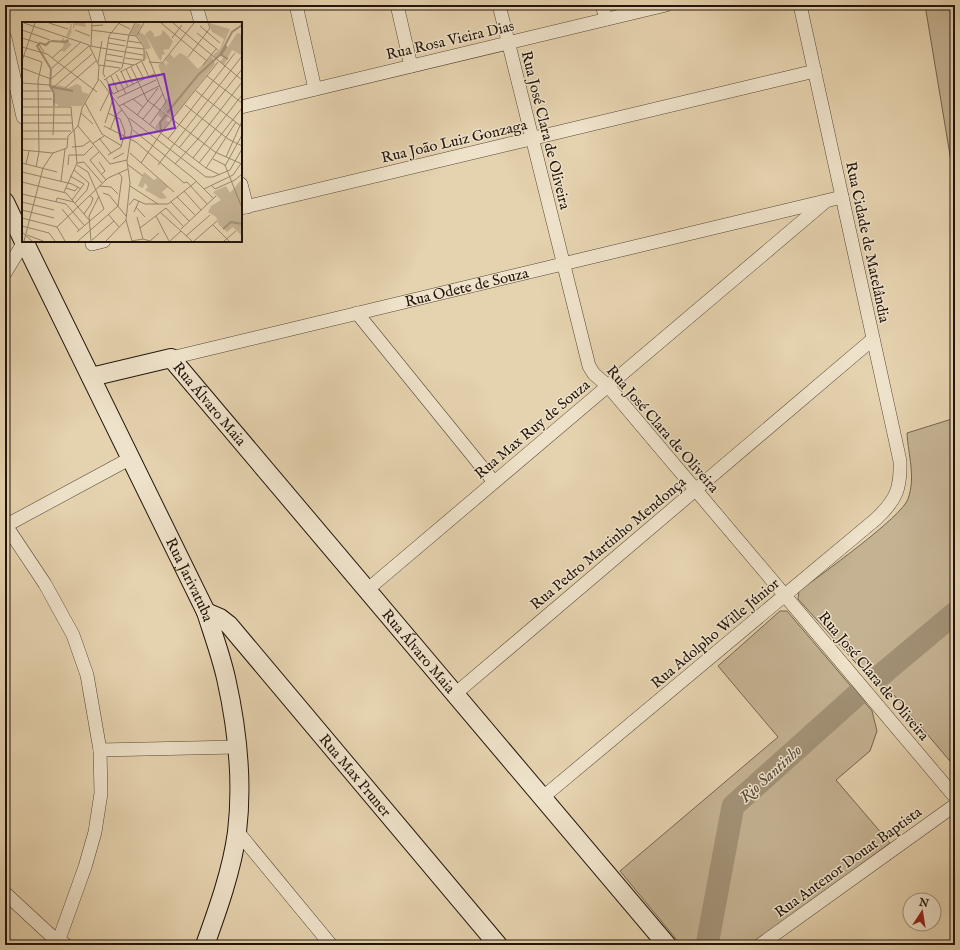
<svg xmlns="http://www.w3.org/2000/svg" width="960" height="950" font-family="'IM FELL English',serif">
<rect width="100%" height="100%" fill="#e5d2ae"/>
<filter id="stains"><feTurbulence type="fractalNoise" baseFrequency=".005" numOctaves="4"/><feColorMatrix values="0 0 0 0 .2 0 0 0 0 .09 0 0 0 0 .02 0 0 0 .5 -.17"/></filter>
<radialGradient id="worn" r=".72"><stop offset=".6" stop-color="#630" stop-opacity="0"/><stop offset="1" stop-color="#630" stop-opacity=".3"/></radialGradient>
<path fill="#c4b292" stroke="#74644f" d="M925,5H955V185Z
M955,418V767L887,687L873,682L798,599L799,591C819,576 902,517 908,499C916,476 908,455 907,433Z
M780,611H787L872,711L877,731L870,751L836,780L890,843L753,945H681L620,871L778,737L718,666Z"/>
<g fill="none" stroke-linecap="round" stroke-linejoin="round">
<path stroke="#a39277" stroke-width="23" d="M881,675L955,613
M707,945L733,806L858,694"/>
<g stroke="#544434" stroke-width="14">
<g id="street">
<path d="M94,5L99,23"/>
<path d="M196,5L201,23"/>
<path d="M296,5L315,89"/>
<path d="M397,5L411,66"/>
<path d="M499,5L589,366L594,374L608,386L955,797"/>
<path d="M602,5L606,19"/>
<path d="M5,38L23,117"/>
<path d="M241,107L666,5"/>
<path d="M241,184L247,207"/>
<path d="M241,208L815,71"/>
<path d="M92,244L104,241"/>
<path d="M5,273L24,242"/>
<path d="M357,313L494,482"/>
<path id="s1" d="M171,358L842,197"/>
<path d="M5,524L45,584L73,635L87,675L100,750L101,793L95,832L85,867L57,945"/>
<path d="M5,526L131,458"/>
<path d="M367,590L825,202"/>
<path d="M455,694L873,339"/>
<path d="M100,750L236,747"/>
<path d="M542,798L876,519C896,500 901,489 900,461L800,5"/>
<path d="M237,831L331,945"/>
<path d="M5,893L58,942L65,944"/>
<path d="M760,945L955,805"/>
</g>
</g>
<g stroke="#23150c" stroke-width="20">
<g id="secondary">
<path d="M5,202L23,240"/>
<path id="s2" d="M24,241L206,612C213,634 221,656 226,678C237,727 243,782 237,832C232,870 218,909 205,945"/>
<path id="s3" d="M91,377L171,358L667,945"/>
<path id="s4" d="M206,612L220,618L229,625L498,945"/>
</g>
</g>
<use href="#street" stroke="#eee2ca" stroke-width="13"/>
<use href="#secondary" stroke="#eee2ca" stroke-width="18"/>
</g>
<g text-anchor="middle" stroke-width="3" stroke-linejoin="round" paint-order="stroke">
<g font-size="15" fill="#23150c" stroke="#eee2ca">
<text transform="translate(450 40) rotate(-13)" y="5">Rua Rosa Vieira Dias</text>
<text transform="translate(546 130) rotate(76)" y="5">Rua José Clara de Oliveira</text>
<text transform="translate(454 141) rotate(-13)" y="5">Rua João Luiz Gonzaga</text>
<text transform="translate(868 242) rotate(78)" y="5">Rua Cidade de Matelândia</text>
<text dy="5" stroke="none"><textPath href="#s1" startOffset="304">Rua Odete de Souza</textPath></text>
<text dy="5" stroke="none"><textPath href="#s3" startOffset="142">Rua Álvaro Maia</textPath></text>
<text transform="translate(532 429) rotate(-40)" y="5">Rua Max Ruy de Souza</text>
<text transform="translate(663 429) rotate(49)" y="5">Rua José Clara de Oliveira</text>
<text transform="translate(608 543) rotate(-40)" y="5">Rua Pedro Martinho Mendonça</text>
<text dy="5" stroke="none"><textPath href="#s2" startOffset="377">Rua Jarivatuba</textPath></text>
<text transform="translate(715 633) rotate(-40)" y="5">Rua Adolpho Wille Júnior</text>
<text dy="5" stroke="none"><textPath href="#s3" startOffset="466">Rua Álvaro Maia</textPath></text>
<text transform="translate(874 676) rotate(50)" y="5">Rua José Clara de Oliveira</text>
<text dy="5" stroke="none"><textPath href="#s4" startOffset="223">Rua Max Pruner</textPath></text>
<text transform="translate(848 862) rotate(-36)" y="5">Rua Antenor Douat Baptista</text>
</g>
<g font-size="16" font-style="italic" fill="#564737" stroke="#eee2ca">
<text transform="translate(770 773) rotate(-42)" y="6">Rio Santinho</text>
</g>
</g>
<g transform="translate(22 22)">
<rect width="220" height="220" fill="#e5d2ae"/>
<path d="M44,1L50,2L49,10L51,8V1H63L64,5L53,3L51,8L47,15L44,14L49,3ZM114,1L120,3L116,9L124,14L129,26L123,28L125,36L121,38L123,25L115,14L108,12ZM187,1L208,7L198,31L203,23L206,25L215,11L220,12L219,33L210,28L202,43L198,40L202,35L198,32L194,36L191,33L198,27L202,17L190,10ZM128,8L132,12V15L139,13L141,8L151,19L147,27L141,28L143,32L140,33L139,40L123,12ZM42,15V18L47,17V21L50,22L42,30L39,28L42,23L40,20L30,19L24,24L17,21H27L29,18L38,20ZM158,31L164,34L176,47L190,34L193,42L151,96L140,88L144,77L148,75L136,43L143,40L144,45L145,41L148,43L143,38L148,32L152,36ZM29,58L30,65L36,63L46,66L55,62L59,64L60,70L67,72L60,84H37L33,81L31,84L32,73L28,64ZM138,89L146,94L144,98L148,101L139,110L133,105L140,96L136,93ZM122,150L132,158L135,156L146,165L140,170L145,176L139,177L123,168L126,165L123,161L121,166L116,164ZM220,157V211L219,213L211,205L205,210L197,203L194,195L186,190L189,184L199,178L191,170L204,164L208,171Z" fill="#c4b292"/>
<path fill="none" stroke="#a39277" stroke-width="2" d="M28,19L24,23L18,21L15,24L29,47L28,64L32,71V84M29,19L44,20L46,18M203,23L204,25L199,33L206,37M30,65L51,69M145,91L176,53L198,33L210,10L220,3M139,109L138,100L144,93M201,207L209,200L220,202"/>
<path fill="none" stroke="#97866d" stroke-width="1" d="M2,1L67,23L77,44L76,58M27,1L46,7M96,1L108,7M139,1L185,39M151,1L220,58M69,4L81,3M178,4L198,21M0,8L28,18M53,8L68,14M69,8L114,14L122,25V39M175,11L196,28M115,13L122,1M0,16L16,21L22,30M87,16L104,19M150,16L160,3M106,19L119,21M86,21L103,24M68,24L121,33M69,24L70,1M0,25L25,32L71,67L77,57M105,25L122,27M124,29L144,80L128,102M84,32L101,35M0,33L20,40L16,59L17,130L14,145M166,35L188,6L186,1M30,36L40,27M103,36L120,38M83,38L112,43M0,39L13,1M120,40L127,55M127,40L140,41L172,1M76,41L80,19M114,42L122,57M77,43L98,46M181,43L194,27M109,45L125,78L193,130L220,142M0,46L29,57L67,24M30,46L59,20M104,47L111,62M99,49L106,65M98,50L122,38M94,52L104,72M89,54L96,70M185,54L220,81M83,55L81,51L87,14L97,1M84,57L91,72L132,52M78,58L106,96L110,106L105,139L108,161L104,198L110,219M82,58L100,46L107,13L113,1M0,61L27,63M29,64H33L70,32M43,66L74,39M0,69H29M174,69L220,105M95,76L134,58M0,77H30M111,77L121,85M63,81L80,112L100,124M101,82L184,146L198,153M163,83L206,117L220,124M97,84L137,64M0,85H49L51,108M78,89L87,71M59,91L71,102M0,93H49M115,93L136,66M107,96L184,155H191L208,148L220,127M121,97L141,72M0,101H51M83,101L91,77M56,104L88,142L105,138M82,104L114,120L162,161L165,160L185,182M88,108L94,93L100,88M111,108L171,156L191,176M0,109H49M31,113L32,85M77,116L89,131M0,117H45M146,117L213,31M70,122L82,114M50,125L61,124L68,119M157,126L220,47M0,128L31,131M77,130L68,138L84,158M108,131L152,170M86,133L99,125L103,110L98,97L86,91M204,135L220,99M171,136L220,73M91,137L102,131M191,137L203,143L220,186M77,140L83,149L80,152M0,141L35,150M55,141L62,140L80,161M119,141L139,111L196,40M177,141L220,86M4,142L7,129M105,142L121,154M153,142L176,117L220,60M46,143L47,133H62L71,124M55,143L66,150L82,187L55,210M136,143L220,34M203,144L220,113M184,146L214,100M52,148L67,161L65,168L53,181M0,150L50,162L59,167M48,154L62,162L50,178M39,159L43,127M0,160L44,171L68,199M189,163L193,167L213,158L220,152M77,164L89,165L96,172M108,164L136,182M44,166L53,169L56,165M182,167L211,153L220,140M162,169L179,188M42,170L55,141L52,108M81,171L87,173L104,194M0,172L44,182L62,203M155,175L173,193M0,180L32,188M34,180L35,176L52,180M149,180L167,199M107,183L112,177L123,182H146L175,159M96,184L100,155L97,151M114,185L123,195M144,186L161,204M40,187L57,208M0,188L32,196M112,190L117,179M138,190L170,219M62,192L69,182L71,176L68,174M86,192L97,205M134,194L147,219M115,195L121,217M0,196L35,205M191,203L207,219M0,204L27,211L33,219M35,205L86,156L106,147M35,205L43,219M118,206L144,186M159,207L194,174M0,210L10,219M5,213L21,219M164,214L188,193M70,218L92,199M2,219L21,146L31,131L45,126L46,114L56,104L60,86L71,67L75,70M56,219L96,184M69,219L67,194L77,174M84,219L104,198M109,219L121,217L128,219M128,219L137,211M148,219L159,209M172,219L195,199M202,219L214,209"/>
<path fill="#7b2cbf" fill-opacity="0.15" stroke="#7b2cbf" stroke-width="2" d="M142,52L153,106L99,117L87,63Z"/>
<rect width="220" height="220" fill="none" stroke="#23150c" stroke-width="2"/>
</g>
<rect width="960" height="950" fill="none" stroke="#e5d2ae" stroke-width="20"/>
<rect x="6" y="6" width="948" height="938" fill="none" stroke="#23150c" stroke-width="2"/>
<rect x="10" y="10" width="940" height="930" fill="none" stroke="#23150c"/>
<g transform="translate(922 912) rotate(12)"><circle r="19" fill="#eee2ca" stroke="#9d907e"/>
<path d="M0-3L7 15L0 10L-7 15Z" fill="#8f2418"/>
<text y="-6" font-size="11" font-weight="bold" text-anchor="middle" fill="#23150c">N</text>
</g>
<rect width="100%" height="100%" filter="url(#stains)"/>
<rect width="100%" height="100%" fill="url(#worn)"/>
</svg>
